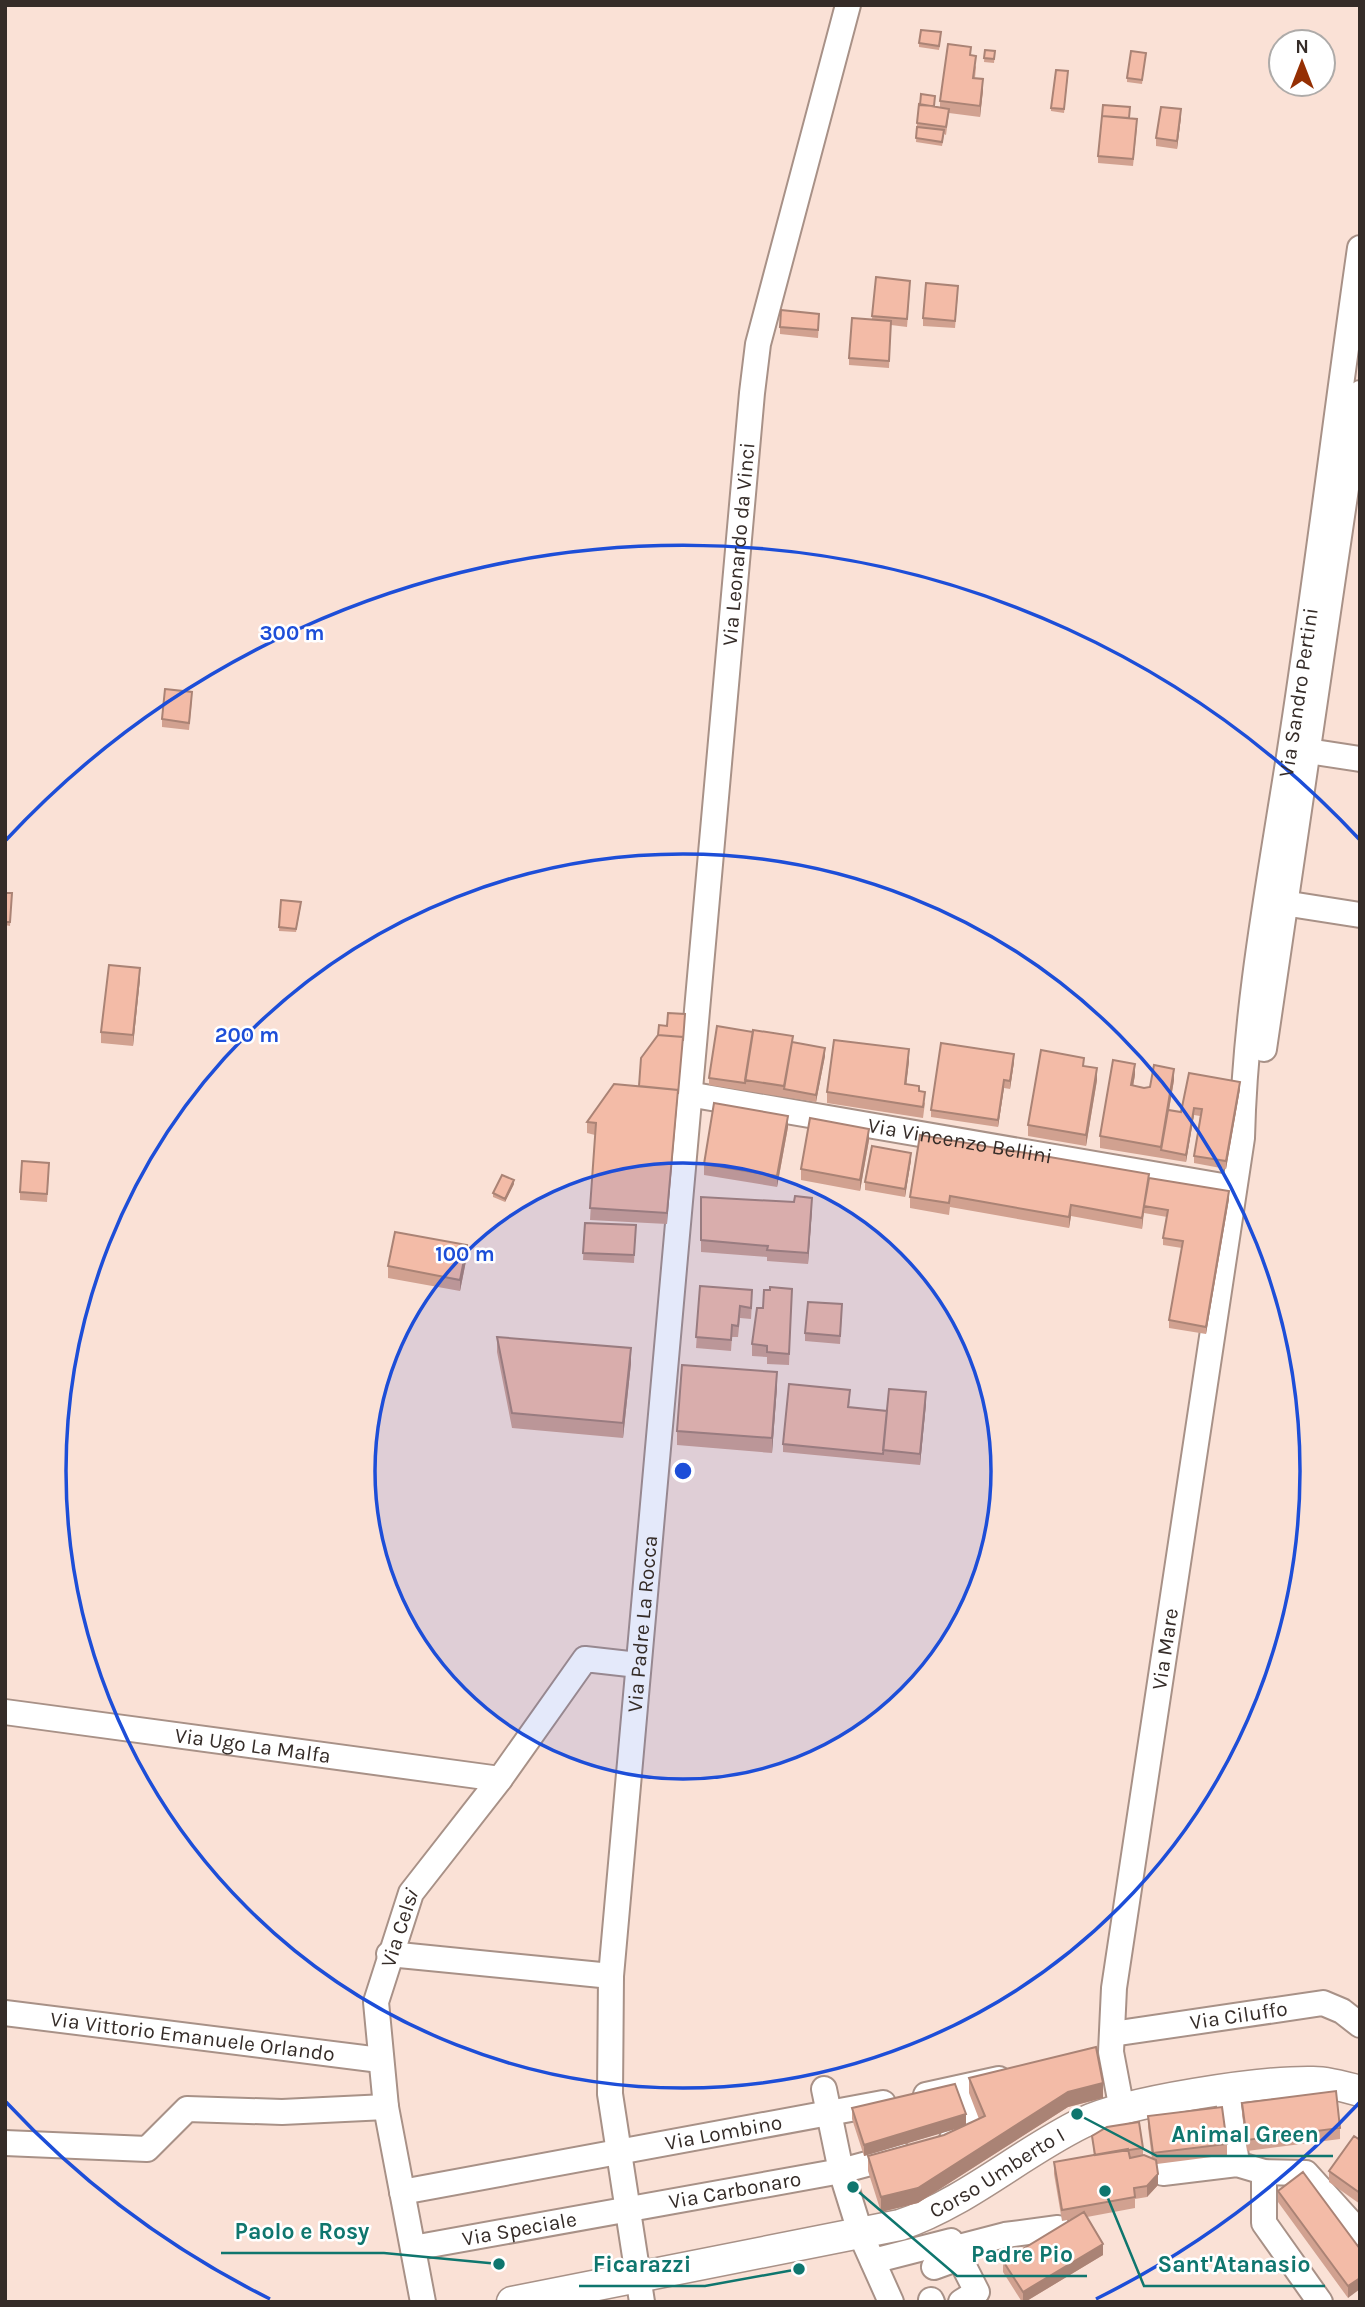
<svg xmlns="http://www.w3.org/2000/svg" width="1365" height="2307" font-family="Karla,sans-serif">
<rect width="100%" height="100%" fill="#fae1d6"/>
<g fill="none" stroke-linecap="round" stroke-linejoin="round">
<g stroke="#a89187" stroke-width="28">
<g id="minor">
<path d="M1295,749L1360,759"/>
<path d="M1271,901L1360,915"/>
<path d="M1264,1049L1360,393"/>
<path id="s1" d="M688,1094L1234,1188"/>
<path id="s2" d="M5,1712L500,1779"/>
<path d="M389,1954L611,1976"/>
<path id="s3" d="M5,2013L380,2060"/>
<path id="s4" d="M1112,2034L1323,2003L1342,2011L1360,2025"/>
<path d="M824,2089L841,2171L861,2235L891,2302"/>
<path d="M1227,2091L1237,2164"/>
<path d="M926,2095L999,2079"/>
<path id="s5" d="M1122,2110L1111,2052L1114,1988L1242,1138C1245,1008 1270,878 1290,750C1316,583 1336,415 1360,248"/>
<path d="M952,2139L966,2134L973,2122L960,2088"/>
<path d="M5,2143L147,2149L187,2109L282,2112L386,2107"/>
<path d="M1264,2172V2223L1320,2302"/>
<path d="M1163,2173L1237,2164L1264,2172L1306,2173L1360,2233"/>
<path id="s6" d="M402,2192L883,2103"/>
<path id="s7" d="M413,2248L841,2171L900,2155"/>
<path d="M955,2248L1005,2235L1058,2228"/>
<path d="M873,2261L951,2241L977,2292L961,2302"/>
<path d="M934,2267L959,2258"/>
<path d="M931,2300L932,2302"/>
<path id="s8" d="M423,2302L386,2107L376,2002L411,1893L500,1779L585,1659L638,1665"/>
<path id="s9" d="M642,2302L610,2094L611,1976L752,393L758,344L848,5"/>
</g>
</g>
<g stroke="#a89187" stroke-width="33">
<g id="major">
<path id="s10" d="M512,2302L900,2225C967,2202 1019,2154 1082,2123C1127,2101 1261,2081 1313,2082C1327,2082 1346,2087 1360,2091"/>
</g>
</g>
<use href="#minor" stroke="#fff" stroke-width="24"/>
<use href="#major" stroke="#fff" stroke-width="30"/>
</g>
<path fill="#d1a190" d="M941,36L939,50L919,47V43Z
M985,50L995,51L994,63L984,62Z
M1146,53L1142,84L1127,82V78Z
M971,55L976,67L975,78L983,90L980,117L949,113L946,135L944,134L942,146L916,142L917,123L934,107H940V101Z
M1068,75L1064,113L1051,111V108Z
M1181,117L1177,149L1156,146V138Z
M1130,119L1137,127L1133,166L1098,163V156Z
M876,277L910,288L907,327L891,325L889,368L849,365V358L872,319Z
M958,293L955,328L923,326V318Z
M819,321L818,338L780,334V327Z
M192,700L189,730L162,727V719Z
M5,893H12L10,926L5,925Z
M281,900L301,905L296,932L279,931Z
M140,979L133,1046L101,1043V1032Z
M668,1013L667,1224L590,1220L595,1135L587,1133V1122L639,1086L658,1035L667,1026Z
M793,1042L825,1056L816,1102L709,1085V1078Z
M909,1061L906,1085L925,1103L923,1118L827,1103V1092Z
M1014,1062L1010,1089L1004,1088L998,1127L931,1117V1110Z
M1084,1066L1097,1080L1086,1146L1028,1136V1125Z
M1135,1075L1133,1086L1144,1088L1174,1080L1169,1110L1181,1112L1240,1089L1226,1169L1194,1163V1156L1200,1116L1194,1115L1186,1162L1100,1148V1136Z
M788,1127L777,1187L704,1175V1164Z
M869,1140L860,1191L801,1180V1169Z
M911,1160L905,1197L865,1190V1182Z
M49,1171L47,1202L20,1200V1192Z
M1149,1178L1229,1199L1206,1334L1169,1328V1320L1182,1248L1163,1245V1238L1167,1217L1144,1213L1142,1229L1071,1216L1069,1228L950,1207L949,1215L910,1208V1197Z
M514,1184L505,1202L493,1197V1193Z
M701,1197L812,1209L808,1264L767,1261V1257L701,1252Z
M585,1223L636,1225L634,1263L583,1260Z
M467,1256L460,1291L388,1278V1266Z
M700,1286L752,1301L751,1319L740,1318L738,1337H732L731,1351L696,1348Z
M792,1289L789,1365L767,1364V1357L752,1356V1344L770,1290Z
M842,1312L840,1344L805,1341V1333Z
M497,1337L631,1363L623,1438L512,1428L497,1352Z
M777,1387L772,1453L677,1445V1431Z
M850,1397L849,1407L887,1411L926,1404L920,1465L783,1452V1444Z
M969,2078L1103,2098L1068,2107L918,2203L881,2212L868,2171V2156L944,2135L961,2127L864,2156L852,2119V2108L966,2125L979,2119L969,2093Z
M1242,2103L1340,2128V2139L1247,2151L1242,2114Z
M1148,2116L1227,2144V2155L1157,2164L1158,2185L1147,2197L1135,2199V2208L1087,2217L1103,2255L1025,2302H1022L1003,2272V2261L1073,2219L1062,2221L1054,2174V2162L1094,2155L1092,2136L1143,2148V2155L1152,2159L1148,2127Z
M1360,2140V2204L1329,2182V2171Z
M1278,2191L1360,2249L1348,2298L1278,2202Z"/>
<path fill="#aa8375" d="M983,79V90L980,117V106Z
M1181,109V117L1177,149V141Z
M140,968V979L133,1046V1035Z
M685,1014L667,1224V1213Z
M825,1048V1056L816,1102V1095Z
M909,1049V1061L905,1096V1084Z
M1014,1054V1062L1010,1089V1081Z
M1135,1064V1075L1131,1097V1085Z
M1097,1068V1080L1086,1146V1135Z
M1174,1069V1080L1162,1151L1161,1150V1147Z
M1004,1080V1088L998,1127V1120Z
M1240,1082V1089L1226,1169V1161Z
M1194,1108V1115L1186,1162V1155Z
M788,1116V1127L777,1187V1176Z
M869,1129V1140L860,1191V1180Z
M911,1153V1160L905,1197V1189Z
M1149,1174V1185L1144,1206L1142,1229V1218Z
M514,1180V1184L505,1202V1199Z
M1229,1191V1199L1206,1334V1327Z
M812,1198V1209L808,1264V1253Z
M1071,1205V1216L1069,1228V1217Z
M467,1245V1256L460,1291V1280Z
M631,1348V1363L623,1438V1423Z
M777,1372V1387L772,1453V1438Z
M926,1392V1404L920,1465V1454Z
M1103,2083V2098L1068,2107L918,2203L881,2212V2197L1068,2092Z
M966,2114V2126L864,2156V2145Z
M1158,2174V2185L1147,2197V2186Z
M1103,2244V2255L1025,2302H1023V2292Z
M1360,2278V2289L1348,2298V2286Z"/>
<path fill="#f3bba7" stroke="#aa8375" stroke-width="2" d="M921,30L941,32L939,46L919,43Z
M948,44L971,47L970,55L976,56L973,78L983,79L980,106L940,101Z
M985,50L995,51L994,59L984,58Z
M1131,51L1146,53L1142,80L1127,78Z
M1056,70L1068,71L1064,109L1051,108Z
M921,94L935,96L934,106L920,105Z
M919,104L949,109L946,127L917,123Z
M1103,105L1130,107L1129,118L1102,116Z
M1161,107L1181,109L1177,141L1156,138Z
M1102,116L1137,119L1133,159L1098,156Z
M917,127L944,130L942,142L916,138Z
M876,277L910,281L907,319L872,316Z
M926,283L958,286L955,321L923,318Z
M781,310L819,314L818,330L780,327Z
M852,318L891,321L889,361L849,358Z
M165,689L192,692L189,723L162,719Z
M5,893H12L10,922H5Z
M281,900L301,902L296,929L279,927Z
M109,965L140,968L133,1035L101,1032Z
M668,1013L685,1014L683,1041V1037L658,1035L659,1025L667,1026Z
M717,1026L753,1032L745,1083L709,1078Z
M753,1030L793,1036L784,1086L745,1080Z
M658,1035L683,1037L678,1094V1090L639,1086L641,1058Z
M834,1040L909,1049L905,1084L919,1086V1091L925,1092L923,1107L827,1092Z
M792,1042L825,1048L816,1095L784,1089Z
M941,1043L1014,1054L1010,1081L1004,1080L998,1120L931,1110Z
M1041,1050L1084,1058L1083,1066L1097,1068L1086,1135L1028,1125Z
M1113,1060L1135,1064L1131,1085L1144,1088L1150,1087L1154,1065L1174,1069L1161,1147L1100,1136Z
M1189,1073L1240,1082L1226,1161L1194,1156L1202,1109L1194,1108L1186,1155L1161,1150L1168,1110L1181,1112Z
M614,1084L678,1090L667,1213L590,1208L596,1123L587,1122Z
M714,1103L788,1116L777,1176L704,1164Z
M810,1118L869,1129L860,1180L801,1169Z
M920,1135L1149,1174L1142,1218L1071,1205L1069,1217L950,1196L949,1203L910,1197Z
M872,1146L911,1153L905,1189L865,1182Z
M22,1161L49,1163L47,1194L20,1192Z
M502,1175L514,1180L505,1199L493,1193Z
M1149,1178L1229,1191L1206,1327L1169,1320L1183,1241L1163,1238L1168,1210L1144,1206Z
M795,1196L812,1198L808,1253L767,1250L768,1246L701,1240V1197L794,1202Z
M585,1223L636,1225L634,1255L583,1253Z
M395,1232L467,1245L460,1280L388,1266Z
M700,1286L752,1290L751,1308L740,1306L738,1326L732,1325L731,1340L696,1337Z
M770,1287L792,1289L789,1354L767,1352V1346L752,1344L757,1308H763L764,1290H770Z
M808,1302L842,1304L840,1336L805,1333Z
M497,1337L631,1348L623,1423L512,1413Z
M682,1365L777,1372L772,1438L677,1431Z
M789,1384L850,1390L848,1407L887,1411L883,1454L783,1444Z
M889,1389L926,1392L920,1454L883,1450Z
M1096,2047L1103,2083L1068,2092L918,2188L881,2197L868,2156L944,2135L985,2116L969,2078Z
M955,2084L966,2114L864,2145L852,2108Z
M1336,2091L1340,2128L1247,2140L1242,2103Z
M1222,2107L1227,2144L1153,2153L1148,2116Z
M1139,2122L1143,2148L1095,2155L1092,2136L1107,2127Z
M1354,2136L1360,2140V2193L1329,2171Z
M1128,2149L1130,2158L1144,2155L1156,2160L1158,2174L1147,2186L1134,2188L1135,2197L1062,2210L1054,2162Z
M1303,2172L1360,2249V2278L1348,2286L1278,2191Z
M1084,2212L1103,2244L1023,2292L1003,2261Z"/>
<circle cx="683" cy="1471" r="308" fill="#1d4ed8" fill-opacity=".12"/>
<g fill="none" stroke="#1d4ed8" stroke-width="3.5">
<circle cx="683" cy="1471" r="308"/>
<circle cx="683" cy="1471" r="617"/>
<path d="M1360 2102A925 925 0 0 1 1096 2299M270 2299A925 925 0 0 1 6 2102M6 840A925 925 0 0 1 1360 840"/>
</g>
<g text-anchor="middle" stroke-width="5" stroke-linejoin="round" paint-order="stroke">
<g font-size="21" fill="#352c28" stroke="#fff">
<text dy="7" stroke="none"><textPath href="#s9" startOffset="1766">Via Leonardo da Vinci</textPath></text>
<text dy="7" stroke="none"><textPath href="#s5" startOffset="1432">Via Sandro Pertini</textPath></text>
<text dy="7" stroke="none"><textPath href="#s1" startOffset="276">Via Vincenzo Bellini</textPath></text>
<text dy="7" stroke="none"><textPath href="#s9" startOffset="682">Via Padre La Rocca</textPath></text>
<text dy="7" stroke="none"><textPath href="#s5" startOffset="466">Via Mare</textPath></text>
<text dy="7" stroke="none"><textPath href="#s2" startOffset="250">Via Ugo La Malfa</textPath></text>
<text dy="7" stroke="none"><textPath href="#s8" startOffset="382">Via Celsi</textPath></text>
<text dy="7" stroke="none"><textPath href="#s4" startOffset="128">Via Ciluffo</textPath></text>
<text dy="7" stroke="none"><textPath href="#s3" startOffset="189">Via Vittorio Emanuele Orlando</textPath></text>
<text dy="7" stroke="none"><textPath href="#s6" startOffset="327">Via Lombino</textPath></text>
<text dy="7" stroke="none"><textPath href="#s10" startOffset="506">Corso Umberto I</textPath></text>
<text dy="7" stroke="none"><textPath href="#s7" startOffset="327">Via Carbonaro</textPath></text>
<text dy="7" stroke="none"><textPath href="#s7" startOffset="108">Via Speciale</textPath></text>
</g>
</g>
<circle cx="683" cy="1471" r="10" fill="#1d4ed8" stroke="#fff" stroke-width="3.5"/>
<g font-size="21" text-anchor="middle" font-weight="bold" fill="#1d4ed8" stroke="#fff" stroke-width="5" stroke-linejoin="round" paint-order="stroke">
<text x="292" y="640">300 m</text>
<text x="247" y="1042">200 m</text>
<text x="465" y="1261">100 m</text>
</g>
<path fill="none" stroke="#0f766e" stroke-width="2.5" d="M1077 2114L1157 2156H1333M499 2264L384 2253H221M853 2187L957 2276H1087M799 2269L705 2286H579M1105 2191L1144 2286H1325"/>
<g fill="#0f766e" stroke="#fff" stroke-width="2.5">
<circle cx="1077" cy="2114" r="7"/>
<circle cx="499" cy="2264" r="7"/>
<circle cx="853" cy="2187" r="7"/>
<circle cx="799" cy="2269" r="7"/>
<circle cx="1105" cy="2191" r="7"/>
</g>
<g font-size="23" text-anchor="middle" font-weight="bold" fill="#0f766e" stroke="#fff" stroke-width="5" stroke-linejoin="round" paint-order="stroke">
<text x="1245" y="2142">Animal Green</text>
<text x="302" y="2239">Paolo e Rosy</text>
<text x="1022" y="2262">Padre Pio</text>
<text x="642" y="2272">Ficarazzi</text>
<text x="1234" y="2272">Sant'Atanasio</text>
</g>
<rect width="1365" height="2307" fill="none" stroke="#352c28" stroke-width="14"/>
<g transform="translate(1302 63)"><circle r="33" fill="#ffffff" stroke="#aeaba9" stroke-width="2"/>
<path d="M0-5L12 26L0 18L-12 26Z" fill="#952f03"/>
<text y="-10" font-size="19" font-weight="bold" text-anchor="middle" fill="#352c28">N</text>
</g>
</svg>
